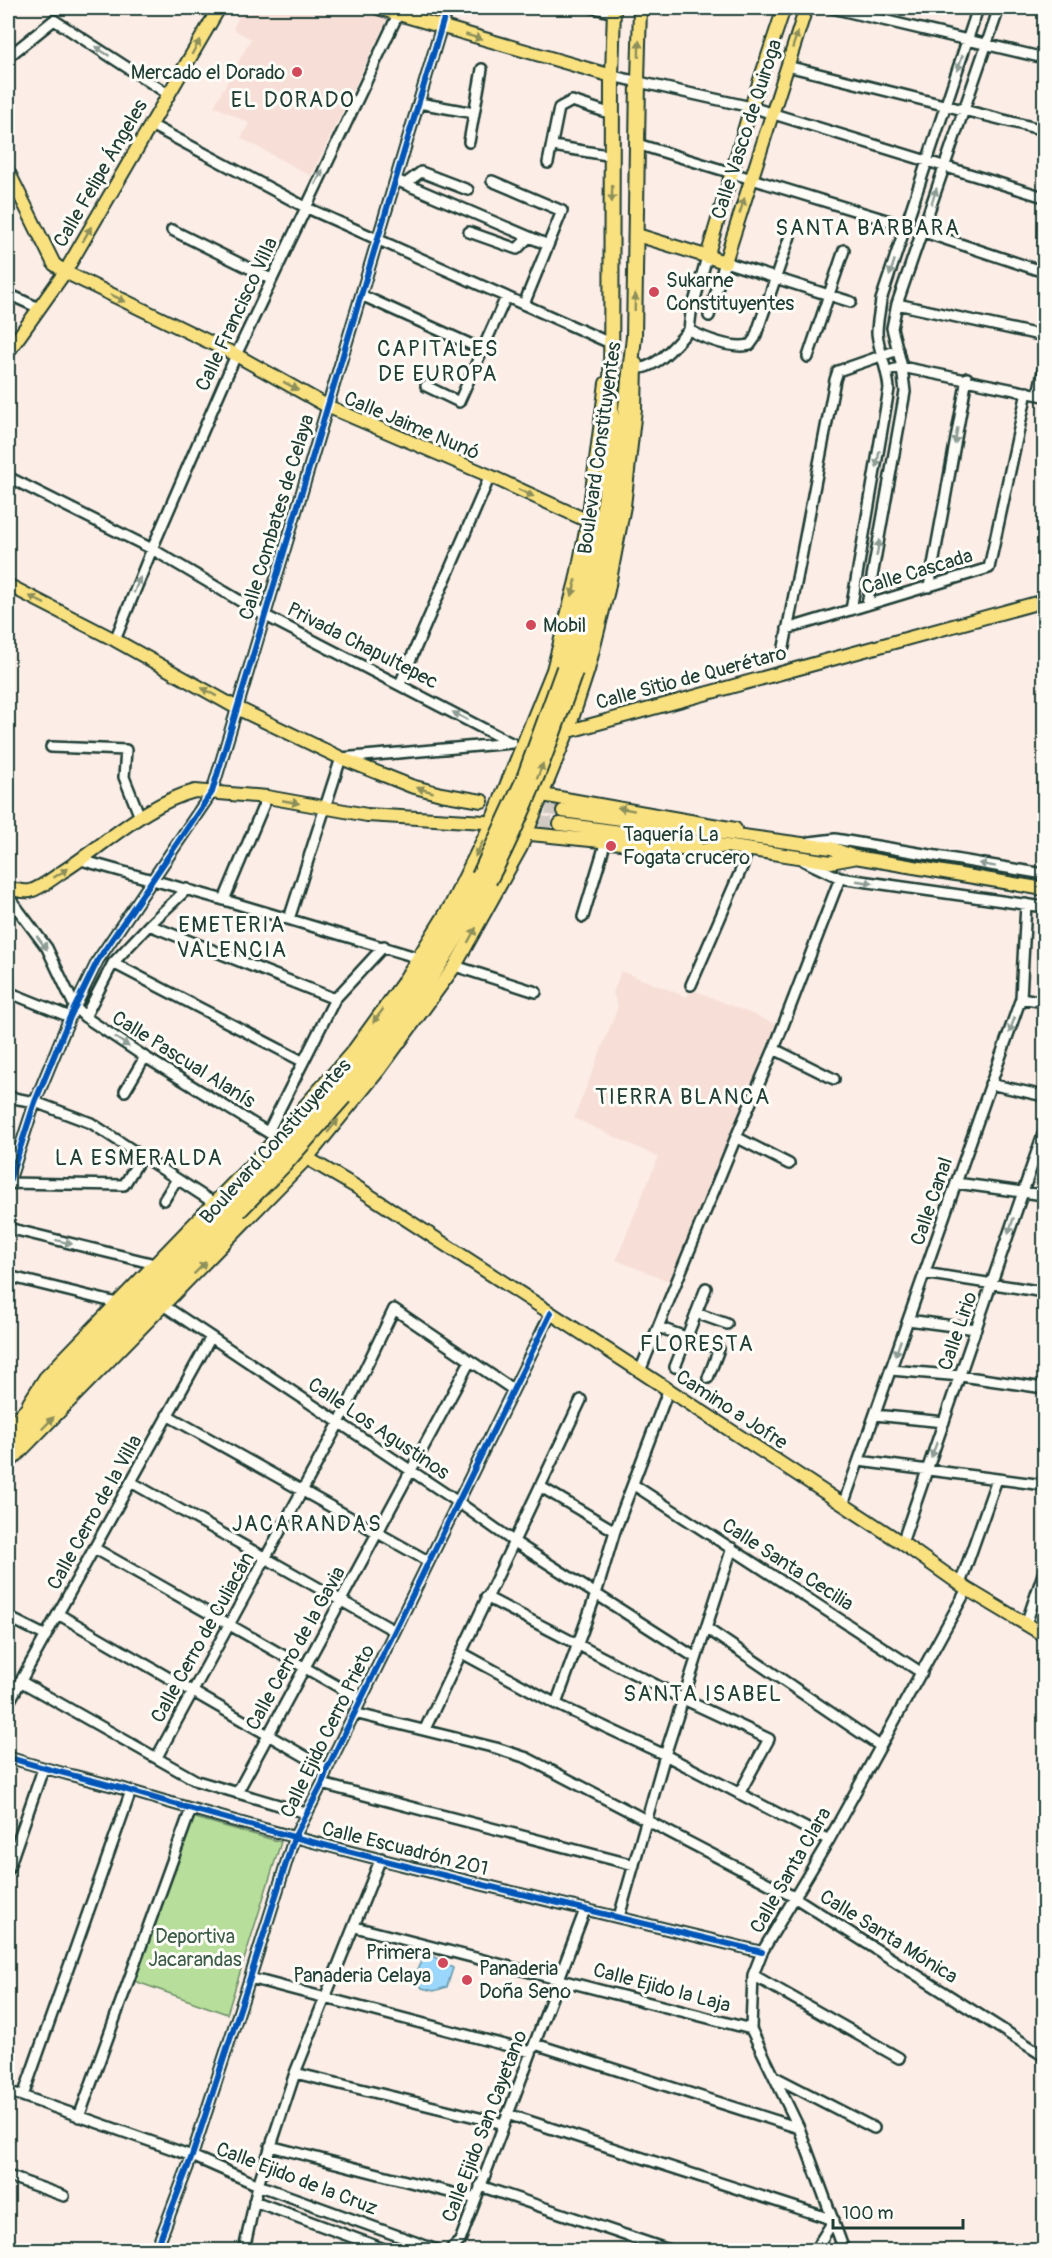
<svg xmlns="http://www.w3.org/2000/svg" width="1052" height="2258" font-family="Pangolin,sans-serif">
<rect width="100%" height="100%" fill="#fcede6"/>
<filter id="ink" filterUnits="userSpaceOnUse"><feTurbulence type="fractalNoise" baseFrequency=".0167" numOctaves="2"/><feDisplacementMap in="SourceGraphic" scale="12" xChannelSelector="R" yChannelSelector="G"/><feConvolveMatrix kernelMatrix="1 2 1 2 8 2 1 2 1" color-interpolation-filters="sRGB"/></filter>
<g filter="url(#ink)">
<path fill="#f7dfd7" d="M243,8H369L390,14L311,176L241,138L249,123L214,106L251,39L233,29Z
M621,971L687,997L691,989L778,1025L671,1282L616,1260L658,1157L574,1118L618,1007L613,993Z"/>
<path fill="#b7de9a" stroke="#6b8e67" stroke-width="1.5" d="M192,1817L281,1842L227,2014L129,1979Z"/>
<path fill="#9bd7fc" stroke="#6999ac" stroke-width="1.5" d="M427,1952L453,1968L447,1987L434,1991L422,1988L414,1974Z"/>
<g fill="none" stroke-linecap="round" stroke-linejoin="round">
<path stroke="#d0cac2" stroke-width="12" stroke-dasharray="12 6" stroke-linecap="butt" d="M528,806L563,811
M522,820L560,824"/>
<g stroke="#1f3d34" stroke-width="14">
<path id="minor" d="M594,8L614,13
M832,8L1044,58
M8,57L54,20L168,94
M787,66L1044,130
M612,76L751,107L1044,197
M419,103L474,113
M151,125L305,207L610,343
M469,142L482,69
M637,144L906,226L1044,272
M553,146L613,156
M548,163L559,108L572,101L612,114
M396,180L548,245
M492,181L562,211L524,304
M405,184L421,172L468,190
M172,230L271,279
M469,232L517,249L529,237
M707,257L691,313L689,330C705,339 732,349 750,345L755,338L790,236
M8,294L39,308
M361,295L483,350
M897,304L1044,336
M709,316L725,262L851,302
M808,357L844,250
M630,369C656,371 673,347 689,330
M888,371L902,367L1044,396
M426,386L459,402L506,297
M1038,395L1044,366
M8,477L152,549L264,615L511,743
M929,587L967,378
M867,605L905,392L902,367L892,328L897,304L999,8
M851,610L889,389C888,370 879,352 877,333C877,322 880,310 881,300L978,8
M787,629L989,568L1027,392
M115,640L152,549L236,355L401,8
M784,647L835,380L838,371L898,350
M400,684L490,476
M51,747L126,750L124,777L140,817
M810,842L835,839L1044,874
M81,860L224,900L419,958
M804,861L840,878L1044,907
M8,896L47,948L75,1007L85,1017L145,1057L277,1138
M224,900L267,797
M583,917L606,841
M289,919L341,758L512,743
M149,925L335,999
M113,963L302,1061
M455,966L536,992
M691,985L743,865L748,849
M8,992L70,1017
M1021,998L1044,1002
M85,1017L113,963L149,925L187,889
M774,1049L834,1079
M990,1084L1044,1096
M125,1091L145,1057
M8,1097L35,1102L91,1123L214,1203
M268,1132L335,999L384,946
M736,1137L789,1164
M8,1183L124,1185L142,1156
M956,1183L1044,1195
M8,1185L35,1102L70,1017L98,960L212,792L447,8
M164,1200L177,1179
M8,1228L155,1264
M924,1273L1044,1292
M8,1276L117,1303
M163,1305L458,1502L513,1541L696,1658
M696,1313L727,1324
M908,1320L976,1329
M658,1327L719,1349L708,1378
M675,1367L706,1288
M891,1370L961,1376L1044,1388
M640,1371L736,1137L774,1049L840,878
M167,1415L428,1561
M875,1415L944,1422
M859,1461L1044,1485
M131,1482L393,1630
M634,1485L922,1673
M541,1487L615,1531
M843,1505L1021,998L1026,904
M902,1543L1044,1131
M94,1548L360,1699
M960,1584L997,1479
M486,1597L683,1699L769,1739L739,1794
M58,1614L327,1769
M8,1617L46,1636
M1026,1624L1044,1571
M706,1628L880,1746
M462,1653L556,1704L665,1755L829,1840
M20,1681L197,1781L306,1813
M8,1704L211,1337
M556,1704L596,1594L615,1531L668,1391
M354,1713L496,1748L527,1758L794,1897L1044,2056
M425,1729L581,1400
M8,1757C49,1771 92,1779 134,1792C341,1854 553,1901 762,1952
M157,1757L339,1423L394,1309L512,1389
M322,1784L634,1865
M237,1793L470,1361
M8,1870L43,1769
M619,1917L665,1755L732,1548
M355,1927L751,2029
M753,1975L899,2058
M250,1978L531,2052
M535,2044L799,2128
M295,2073L504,2124
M775,2077L874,2128
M8,2091L192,2156L258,2185L437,2250
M23,2096L131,1791
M507,2114L834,2220L815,2250
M79,2117L191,1809
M270,2146L476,2199
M8,2176L64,2196
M480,2186L669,2250
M254,2201L387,2250
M156,2250L192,2156L250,1978L294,1838L322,1784L327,1769L551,1313
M244,2250L258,2185L295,2073L381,1858
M450,2250L460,2241L585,1910
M844,2250L799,2128L751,2029L753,1975L762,1952L829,1840L967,1589"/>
</g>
<g stroke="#1f3d34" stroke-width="16">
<path id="major" d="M378,8L612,76L614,8
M638,81L640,8
M8,171L54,264L65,272L236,355L327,406L490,476L588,521
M637,235L725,262L806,8
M707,257L751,107L784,8
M8,352L65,272L219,8
M8,585L115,640L237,708L341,758L411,786L441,794L482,801
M562,733L1044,601
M537,794L735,829
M563,811L831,848L855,857L1044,889
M560,824L696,842
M521,833L700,851L725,846
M719,845L831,862L853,858
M8,888C15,890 22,892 30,891C41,888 52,879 62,872C105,845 145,804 195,791L267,797L367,815L485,822
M300,1154L358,1188L640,1371L902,1543L967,1589L1044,1635
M29,1403L45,1378L277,1138L354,1050L402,984L451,905L489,828L553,670L576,581L588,521L606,383
M8,1464L307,1158L379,1070L455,966L521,847L568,731L588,670L608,590L624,506L635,409L636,364"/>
</g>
<g stroke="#1f3d34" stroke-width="18">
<path id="highway" d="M564,668L587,585L605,502L611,438L612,76
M575,672L597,588L615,505L634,337L638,81
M333,1091L400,1006L459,913L479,876
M344,1097C399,1029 447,958 489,881
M8,1429L234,1200
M8,1449L239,1211"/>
</g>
<use href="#minor" stroke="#fdfcf7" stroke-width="9"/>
<use href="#major" stroke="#fae180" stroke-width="12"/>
<use href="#highway" stroke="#fae180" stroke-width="14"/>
<g stroke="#1f3d34" stroke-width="18" stroke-linecap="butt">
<path id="highway-bridge" d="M479,876L523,781L564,668
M489,881C525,814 550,743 575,672
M234,1200L276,1157L333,1091
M239,1211L285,1164L344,1097"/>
</g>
<use href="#highway-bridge" stroke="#fae180" stroke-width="14"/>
<g stroke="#fdfcf7" stroke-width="10">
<path id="cycleway" d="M8,1185L35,1102L70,1017L98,960L212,792L447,8
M8,1757C49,1771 92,1779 134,1792C341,1854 553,1901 762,1952
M156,2250L192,2156L250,1978L294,1838L322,1784L327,1769L551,1313"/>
</g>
<use href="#cycleway" stroke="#0057b8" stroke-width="6"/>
</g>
<defs><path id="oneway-solid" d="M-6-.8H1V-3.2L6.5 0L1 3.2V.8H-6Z" transform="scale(1.5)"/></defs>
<g fill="#8c8f5a">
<use href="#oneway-solid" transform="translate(474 37) rotate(16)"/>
<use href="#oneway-solid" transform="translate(795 40) rotate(-72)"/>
<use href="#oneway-solid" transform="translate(196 47) rotate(-60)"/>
<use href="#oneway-solid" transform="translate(639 49) rotate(-89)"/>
<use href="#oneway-solid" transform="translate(612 194) rotate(91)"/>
<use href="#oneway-solid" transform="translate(742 206) rotate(-73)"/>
<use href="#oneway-solid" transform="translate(87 234) rotate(-60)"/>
<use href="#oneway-solid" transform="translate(118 298) rotate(26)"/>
<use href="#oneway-solid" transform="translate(635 302) rotate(-88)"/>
<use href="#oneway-solid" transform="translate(291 386) rotate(29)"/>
<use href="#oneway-solid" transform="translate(526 493) rotate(25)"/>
<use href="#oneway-solid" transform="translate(574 588) rotate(104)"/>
<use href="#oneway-solid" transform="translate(37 600) rotate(-153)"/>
<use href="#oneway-solid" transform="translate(209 692) rotate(-151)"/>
<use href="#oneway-solid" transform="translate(540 771) rotate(-69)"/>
<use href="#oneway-solid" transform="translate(425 790) rotate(-164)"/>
<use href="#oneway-solid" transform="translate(291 802) rotate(11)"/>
<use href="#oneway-solid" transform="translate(626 809) rotate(-170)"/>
<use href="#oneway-solid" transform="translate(479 849) rotate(117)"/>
<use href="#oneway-solid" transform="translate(61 873) rotate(-32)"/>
<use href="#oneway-solid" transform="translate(472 935) rotate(-61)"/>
<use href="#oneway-solid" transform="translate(378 1016) rotate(126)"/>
<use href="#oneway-solid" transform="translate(333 1126) rotate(-51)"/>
<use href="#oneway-solid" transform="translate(200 1268) rotate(-45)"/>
<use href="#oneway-solid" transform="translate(48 1423) rotate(-46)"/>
</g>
<g fill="#8e9c96">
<use href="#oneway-solid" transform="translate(102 51) rotate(-147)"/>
<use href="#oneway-solid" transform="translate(960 63) rotate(108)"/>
<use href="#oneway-solid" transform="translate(319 177) rotate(-64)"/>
<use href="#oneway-solid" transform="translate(934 196) rotate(-72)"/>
<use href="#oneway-solid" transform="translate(892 268) rotate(108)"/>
<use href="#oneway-solid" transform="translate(956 436) rotate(100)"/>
<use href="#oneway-solid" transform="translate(878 459) rotate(100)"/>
<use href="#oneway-solid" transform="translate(878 548) rotate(-80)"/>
<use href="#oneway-solid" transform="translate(137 585) rotate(-68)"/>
<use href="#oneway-solid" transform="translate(460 716) rotate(-152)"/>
<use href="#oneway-solid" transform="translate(987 865) rotate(-170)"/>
<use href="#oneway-solid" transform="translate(865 882) rotate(8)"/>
<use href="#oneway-solid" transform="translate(42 943) rotate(53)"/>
<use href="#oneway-solid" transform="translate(1012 1025) rotate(110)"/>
<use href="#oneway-solid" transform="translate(122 1042) rotate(34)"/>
<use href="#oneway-solid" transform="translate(1011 1226) rotate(108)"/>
<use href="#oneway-solid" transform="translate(64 1242) rotate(14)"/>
<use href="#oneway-solid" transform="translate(898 1348) rotate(109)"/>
<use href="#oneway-solid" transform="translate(934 1450) rotate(110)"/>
</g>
</g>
<g fill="#d1495b" stroke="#fdfcf7" stroke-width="2">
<circle cx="297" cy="72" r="6"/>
<circle cx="654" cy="292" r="6"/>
<circle cx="531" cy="625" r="6"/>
<circle cx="611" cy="846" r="6"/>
<circle cx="443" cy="1963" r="6"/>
<circle cx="467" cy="1980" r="6"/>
</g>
<g text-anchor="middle" stroke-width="6" stroke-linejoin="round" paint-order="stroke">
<g font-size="20" fill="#1f3d34" stroke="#fdfcf7" text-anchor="start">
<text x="285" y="79" text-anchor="end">Mercado el Dorado</text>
<text x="666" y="287">Sukarne<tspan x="666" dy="23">Constituyentes</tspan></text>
<text x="543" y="632">Mobil</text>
<text x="623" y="841">Taquería La<tspan x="623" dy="23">Fogata crucero</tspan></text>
<text x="431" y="1959" text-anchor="end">Primera<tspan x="431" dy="23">Panaderia Celaya</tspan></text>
<text x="479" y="1975">Panaderia<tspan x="479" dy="23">Doña Seno</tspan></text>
</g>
<g font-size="20" fill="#1f3d34" stroke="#fdfcf7">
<text transform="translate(746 129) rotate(-72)" y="7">Calle Vasco de Quiroga</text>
<text transform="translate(100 173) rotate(-60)" y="7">Calle Felipe Ángeles</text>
<text transform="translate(236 314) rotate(-65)" y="7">Calle Francisco Villa</text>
<text transform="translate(412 425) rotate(23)" y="7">Calle Jaime Nunó</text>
<text transform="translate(599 448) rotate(-82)" y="7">Boulevard Constituyentes</text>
<text transform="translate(276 517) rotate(-73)" y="7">Calle Combates de Celaya</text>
<text transform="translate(917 571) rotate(-17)" y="7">Calle Cascada</text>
<text transform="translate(363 645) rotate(27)" y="7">Privada Chapultepec</text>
<text transform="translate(691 677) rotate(-15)" y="7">Calle Sitio de Querétaro</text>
<text transform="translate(184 1059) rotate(32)" y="7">Calle Pascual Alanís</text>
<text transform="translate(275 1141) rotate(-48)" y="7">Boulevard Constituyentes</text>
<text transform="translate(931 1201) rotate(-71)" y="7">Calle Canal</text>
<text transform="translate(957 1331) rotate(-71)" y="7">Calle Lirio</text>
<text transform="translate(732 1409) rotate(33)" y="7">Camino a Jofre</text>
<text transform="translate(379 1428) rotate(34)" y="7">Calle Los Agustinos</text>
<text transform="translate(94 1512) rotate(-61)" y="7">Calle Cerro de la Villa</text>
<text transform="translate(788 1564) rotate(33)" y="7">Calle Santa Cecilia</text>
<text transform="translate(202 1637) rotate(-61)" y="7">Calle Cerro de Culiacán</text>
<text transform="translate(295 1648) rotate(-61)" y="7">Calle Cerro de la Gavia</text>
<text transform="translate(327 1731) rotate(-64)" y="7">Calle Ejido Cerro Prieto</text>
<text transform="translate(405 1848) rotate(14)" y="7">Calle Escuadrón 201</text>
<text transform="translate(790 1870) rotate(-60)" y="7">Calle Santa Clara</text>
<text transform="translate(889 1936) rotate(32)" y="7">Calle Santa Mónica</text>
<text transform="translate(662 1987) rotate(15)" y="7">Calle Ejido la Laja</text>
<text transform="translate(484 2126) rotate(-69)" y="7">Calle Ejido San Cayetano</text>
<text transform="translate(297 2178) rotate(21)" y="7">Calle Ejido de la Cruz</text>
</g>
<g font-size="20" fill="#3d5d48" stroke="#fdfcf7">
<text x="195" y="1943">Deportiva<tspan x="195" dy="23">Jacarandas</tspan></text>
</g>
<g font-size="22" letter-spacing="1.5" fill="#1f3d34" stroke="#fdfcf7">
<text x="293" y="107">EL DORADO</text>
<text x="868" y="235">SANTA BARBARA</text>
<text x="438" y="356">CAPITALES<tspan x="438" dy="25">DE EUROPA</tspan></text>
<text x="232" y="932">EMETERIA<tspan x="232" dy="25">VALENCIA</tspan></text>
<text x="683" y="1104">TIERRA BLANCA</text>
<text x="139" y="1165">LA ESMERALDA</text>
<text x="697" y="1351">FLORESTA</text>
<text x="307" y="1531">JACARANDAS</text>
<text x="703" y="1701">SANTA ISABEL</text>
</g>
</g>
<rect width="1052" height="2258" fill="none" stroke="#fdfcf7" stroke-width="30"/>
<rect x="15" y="15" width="1022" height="2228" fill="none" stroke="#1f3d34" stroke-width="2" filter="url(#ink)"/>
<path d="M833 2219v9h130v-9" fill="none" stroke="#1f3d34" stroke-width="3"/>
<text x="842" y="2219" font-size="18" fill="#1f3d34" stroke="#fdfcf7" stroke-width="4.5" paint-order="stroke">100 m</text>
</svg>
